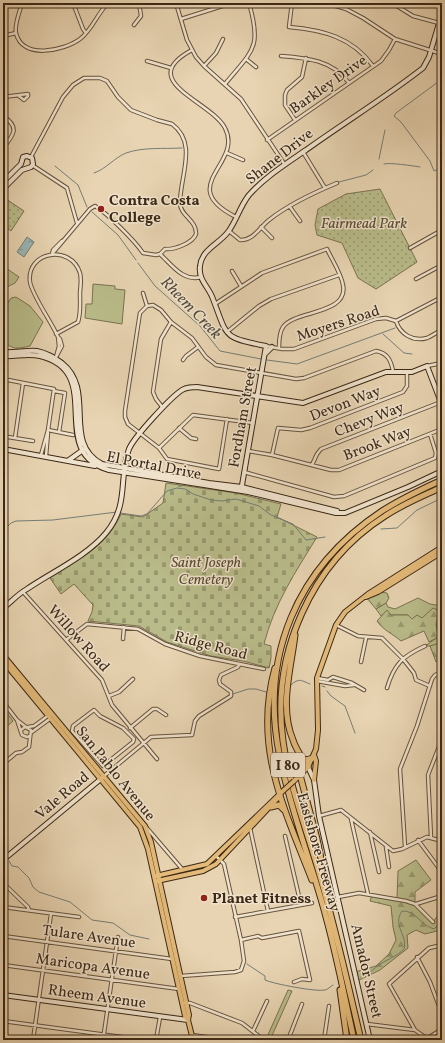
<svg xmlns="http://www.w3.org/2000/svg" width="445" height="1043" font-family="Vollkorn,serif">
<defs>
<pattern id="forest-firs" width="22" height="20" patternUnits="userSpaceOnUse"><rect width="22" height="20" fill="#b9bc8a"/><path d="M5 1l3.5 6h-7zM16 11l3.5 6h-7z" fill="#989970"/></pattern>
<pattern id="cemetery-stones" width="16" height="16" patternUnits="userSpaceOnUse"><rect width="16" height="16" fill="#b9bc8a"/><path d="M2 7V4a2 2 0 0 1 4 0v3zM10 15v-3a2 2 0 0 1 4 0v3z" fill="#989970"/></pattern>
<pattern id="park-dots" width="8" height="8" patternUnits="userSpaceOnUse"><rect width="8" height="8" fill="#b9bc8a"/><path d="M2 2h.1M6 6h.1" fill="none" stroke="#989970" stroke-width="1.8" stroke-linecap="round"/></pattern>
<pattern id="water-ripples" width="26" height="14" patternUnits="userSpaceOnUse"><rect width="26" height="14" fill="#9bb6b6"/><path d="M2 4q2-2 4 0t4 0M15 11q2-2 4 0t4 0" fill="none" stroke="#809493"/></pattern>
</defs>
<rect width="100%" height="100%" fill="#e8d4b2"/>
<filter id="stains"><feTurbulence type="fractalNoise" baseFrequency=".005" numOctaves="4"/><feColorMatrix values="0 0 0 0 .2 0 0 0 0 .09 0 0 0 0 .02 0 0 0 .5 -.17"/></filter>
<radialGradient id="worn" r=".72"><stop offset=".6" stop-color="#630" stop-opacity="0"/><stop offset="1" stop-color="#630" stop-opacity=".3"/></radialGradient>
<path fill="#b9bc8a" stroke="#7a7250" d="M3,266L19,277L15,283L3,289Z
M93,284L115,286V289L125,290L122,324L85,318L86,304H92Z
M16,297L30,306L43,322L30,346C16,349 14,350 3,341V311L11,298Z
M418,598L430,604L442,606V643L430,646H425L438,637L436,624L439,611L422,618L412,619L408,615H391L387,611L381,616L376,609L386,603L388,607L395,609Z
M3,708L13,721L3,730Z
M288,990L292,991L270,1040L267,1037Z"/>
<path fill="url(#forest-firs)" stroke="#7a7250" d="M378,592L387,593L389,598L386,603L376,609L366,597Z
M433,608L440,611L436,624L438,637L429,642L424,631L401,641C393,634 383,630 377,621L387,610L391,615H408L412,619L417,615L422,618Z
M440,643H442V660L436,662L430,646Z
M416,860L431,880L415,892V904L433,922L442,910L441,930L425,934L416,930L407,935L408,948L380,970L357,981L355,972L376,966L389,954L396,940L393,927L391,906L370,901L372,895L397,899L398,871Z"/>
<path fill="url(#cemetery-stones)" stroke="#7a7250" d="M166,483L236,493L281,504L277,517L317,537C296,571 274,604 264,644L271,646V658L269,668L243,661L211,656L167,642L139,626L88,621L92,612L93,605L74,584L61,594L50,578C78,560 107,546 121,514L143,517L163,503Z"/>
<path fill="url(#park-dots)" stroke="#7a7250" d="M380,189L417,262L376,289L358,278L342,243L317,235L315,225L318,209L346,194Z
M3,197L24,211L11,231L3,225Z"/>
<path fill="url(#water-ripples)" stroke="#757d76" d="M27,237L34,242L24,257L17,252Z"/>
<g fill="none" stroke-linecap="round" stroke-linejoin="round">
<path stroke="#757d76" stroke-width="1" d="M442,79L396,113L394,116L401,122L430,161L434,171L442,167
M379,159L385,130
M384,164C388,162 414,166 420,167
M55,166L78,185L87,207
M94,173C106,169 114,158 126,153C143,147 163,149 182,148
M339,182L366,175L373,170
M92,212L118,235L136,260
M138,263L155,286L200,326L220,351L261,359
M383,334L404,353L412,354
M267,360L297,364L395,328
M120,513L141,516L147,514L167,491L177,488L185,489L193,494L211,500L222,501L236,499L259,506L271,515L293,524L306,540L325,537
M381,529L397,528L417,510L442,498
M3,531L11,523L16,521L53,520L117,512
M291,685C299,677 302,681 310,684
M322,686L325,687
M327,691L331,696L345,706L355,733
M233,694L248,689H256L266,692
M9,861L12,866L18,867L29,878L33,887L39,892L70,902L92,920L113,923L130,935L149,939
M247,964L265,976V980C274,984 316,992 325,990C327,990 331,986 333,985
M361,977C370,974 374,968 382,963C390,958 397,956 404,949C408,935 392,926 402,911C416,910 421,926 434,929L442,921"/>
<g stroke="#66533d" stroke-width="4.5">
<path id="street" d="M22,3C20,11 14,25 16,33C22,60 64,51 80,39C92,30 97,14 108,3
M73,3L83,29L86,33
M97,3L104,7
M176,3L187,40L196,57L204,66L241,99L285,165
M292,3L289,27C323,30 352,37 373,66
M326,3L346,9L363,18L395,39L442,54
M392,3L413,16L439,23
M181,19L232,3
M134,25L141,16L139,3
M3,36L16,33
M192,50C134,81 211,101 225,128C244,164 174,186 236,217
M281,56C307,58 333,60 349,83
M246,59L256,67
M147,61L171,68
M204,66L216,53L223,39
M225,84C253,50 262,48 249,3
M3,97L28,94V96L24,100L19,96
M3,116C20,127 14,135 3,148
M295,120L285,105V95L287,90L302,77L306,58
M267,140L381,61L389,50L395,39
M303,152L325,188
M227,153L243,160
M31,157L63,97L73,85L84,78H100L107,81L118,97L131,110L157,120L172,124C198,143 180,176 180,203C180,216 197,220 196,234C193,243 174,250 165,249L160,254
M32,165L67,188L77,223
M290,207L300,221
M261,227L272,238
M229,231L240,240C253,241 260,227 269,220C289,204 313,193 337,183
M410,248L442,230
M52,254L90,209L95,206C107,213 135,241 143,253L156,255L160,254
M52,254L53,250L62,241
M160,254C172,265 183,282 201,277
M232,271L241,286
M416,279L442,265
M143,293L147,306
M215,304L262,273L327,249C332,260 341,273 343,285C349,315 294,310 283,327C279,333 279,342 279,348
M396,321C400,334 413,342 427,338C432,336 437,332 442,330
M227,332L259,306L271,299L339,275
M266,346L282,349H294L376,319L386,318L396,321L442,297
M56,357L59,346L58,337C52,323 32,295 30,282C26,251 71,244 80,273C82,280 80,288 80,294C80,303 81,313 78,322L56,334
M55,359L62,346L60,339L58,337
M183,360L186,356L198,347
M427,366L442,363
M3,379L54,389L48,430L41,455
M54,391L65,393L59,432
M163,408L156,399L153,392L161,339L171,322
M227,419L219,469L167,459L159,448L128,424L125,417V411L139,319L140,313L147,306L153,305L161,310L171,322L192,338L206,357L216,365L296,379L304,378L376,351C388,353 391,361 393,371
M179,428L191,438L196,439
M48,430L73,435
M8,437L33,441
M15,438L23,383
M159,448L193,415L253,423
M248,451L272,455L331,470H339L442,429
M272,455L278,428L301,430L310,428L403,392L407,386V373
M46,456L48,433
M312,465L317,454L321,449L441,402
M244,472L334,497L344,496L435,458L436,453L430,434
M23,592L102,680L112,705L157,759
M336,625L358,636L382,638L403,659L414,673L416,680L430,686
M123,639L124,627
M66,640L87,624L138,629L165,644L200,656L264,669
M361,662L366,638
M317,678L328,680L333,677L352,683L364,690
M317,681L345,686L354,685
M387,688C394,664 403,656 425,646
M109,696L119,692L133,679
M3,702L17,720L26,727
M94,710L100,716L123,728L134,739L133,742L103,766L72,731L73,726Z
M17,720L22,735L27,737L30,736
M28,727L34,726L49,715
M130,728L153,709H157L166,715
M32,732L51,718
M3,764L16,753L22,752L29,747L31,730L25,727L21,730
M104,776L151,737L192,735L195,721L199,716L231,696V692L220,684L219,680L221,675L238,667L239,665
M319,816L341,810L393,851L402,849L427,837L442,841
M351,819L368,894
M146,827L183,870
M250,828L268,911
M370,832L379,872
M285,836L301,905
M431,837L428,775L442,739
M418,840L438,867
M405,846L400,769L417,726L432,679L435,675L442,672
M386,847L389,867
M3,883L28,907L29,910
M338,897L359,893L406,901L415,904L433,922
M416,904L442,896
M3,907L79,917
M235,917L312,903
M441,930L442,931
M3,936L172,959
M241,940L258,936L262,938L299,931L310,980L302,979L294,982
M417,957L430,982L442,1014
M3,965L179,989
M181,976L235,972L241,970L244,961L241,940L224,864L217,857
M185,1003H190L242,1023L264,1040
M3,1021L144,1040
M367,1024L415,1030
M253,1031L267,1001
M192,1035L228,1040
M428,1038L442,1029
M33,1040L51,914
M103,1040L118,937
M156,1040L160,1017
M288,1040L302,1004
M324,1040L329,1006
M429,1040L415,1030L389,984L429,948L442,945"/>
</g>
<g stroke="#3b2816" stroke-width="6">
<path id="secondary" d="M3,182L21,164L23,157L27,156L32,158L33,164L31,167L22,170L3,189
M3,352C14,353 26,350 37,351C46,353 54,357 62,363C97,391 61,442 102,464L209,483L242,487L337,511
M265,354L272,347
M3,356C15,357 27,353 40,356C107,372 45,452 109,470L248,492L336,513H345L408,487L442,471
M3,449L95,466
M69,460L83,450
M241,491L266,346C222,337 228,338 213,299C209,287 198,280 200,266C202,249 219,244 228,232C237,220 240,206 249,195C265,177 287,163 306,150C345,122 386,97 423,68L429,57L442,13
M3,608C11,602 18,594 27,589C52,572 87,556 106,533C130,504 118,478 129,449C134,437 171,397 182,390C187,387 191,387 197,387L303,403L386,372H412L427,366L442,405
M308,767L314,780L319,816L370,1040
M3,860L102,778
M3,995L188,1020"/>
</g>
<g stroke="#3b2816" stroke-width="6">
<path id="primary" d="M366,597L378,592L442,552
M3,655L145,826L151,842L189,1015L188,1020L193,1040
M3,661L140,827L148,849L185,1016L188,1020
M314,755L316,761L314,780
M294,781L308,767L316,749L318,730L317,678L336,625L345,612L368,594L442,547
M156,876L207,864L284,790
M157,881L203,871L216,864L278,798"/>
</g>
<g stroke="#3b2816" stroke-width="7">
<path id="highway" d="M295,635C291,669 279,707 293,740C296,750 303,759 308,767
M275,668C253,747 284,808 312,880
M302,758L306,760L313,758
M300,775L317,839L328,893
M271,807L279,805L284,810
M340,990L347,1040
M354,1040C345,999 337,957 326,917C312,864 291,812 280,758C259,657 296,568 382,511C401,499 422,489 442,480
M361,1040C348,985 336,930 320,876C308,833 289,786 283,741C271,654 311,563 385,516C403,504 423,496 442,487"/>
</g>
<use href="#street" stroke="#f0e3cd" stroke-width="2.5"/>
<use href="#secondary" stroke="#f0e3cd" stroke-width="4"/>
<use href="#primary" stroke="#e4ba79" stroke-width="4"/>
<use href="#highway" stroke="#e4ba79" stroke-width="5"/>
<g stroke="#3b2816" stroke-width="6" stroke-linecap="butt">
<path id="primary-bridge" d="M284,790L294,781"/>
</g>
<use href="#primary-bridge" stroke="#e4ba79" stroke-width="4"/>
</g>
<g fill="#8f2418" stroke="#f0e3cd" stroke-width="1.5">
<circle cx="101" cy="209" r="4"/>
<circle cx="204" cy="898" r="4"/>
</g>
<g text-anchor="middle" stroke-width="3" stroke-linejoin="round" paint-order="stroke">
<rect fill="#f0e3cd" stroke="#71604d" stroke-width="1" x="271" y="753" width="34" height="24" rx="3"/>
<g font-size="14" font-weight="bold" fill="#3b2816">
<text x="288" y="770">I 80</text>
</g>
<g font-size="15" fill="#3b2816" stroke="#f0e3cd">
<text transform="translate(328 84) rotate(-35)" y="5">Barkley Drive</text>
<text transform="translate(279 156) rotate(-38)" y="5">Shane Drive</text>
<text transform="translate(338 323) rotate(-18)" y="5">Moyers Road</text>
<text transform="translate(345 403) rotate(-21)" y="5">Devon Way</text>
<text transform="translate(242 417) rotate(-80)" y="5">Fordham Street</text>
<text transform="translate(369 419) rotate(-21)" y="5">Chevy Way</text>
<text transform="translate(377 443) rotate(-21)" y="5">Brook Way</text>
<text transform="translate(154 465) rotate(11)" y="5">El Portal Drive</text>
<text transform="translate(79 638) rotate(48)" y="5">Willow Road</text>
<text transform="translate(211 645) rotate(15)" y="5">Ridge Road</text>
<text transform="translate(116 773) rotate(51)" y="5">San Pablo Avenue</text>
<text transform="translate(62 795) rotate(-40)" y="5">Vale Road</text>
<text transform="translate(319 852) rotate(74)" y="5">Eastshore Freeway</text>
<text transform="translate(89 936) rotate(8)" y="5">Tulare Avenue</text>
<text transform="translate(93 966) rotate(8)" y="5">Maricopa Avenue</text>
<text transform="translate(367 971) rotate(77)" y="5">Amador Street</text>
<text transform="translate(97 996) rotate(8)" y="5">Rheem Avenue</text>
</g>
<g font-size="15" font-weight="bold" fill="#3b2816" stroke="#f0e3cd" text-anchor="start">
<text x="109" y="205">Contra Costa<tspan x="109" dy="17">College</tspan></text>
<text x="212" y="903">Planet Fitness</text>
</g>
<g font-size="15" font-style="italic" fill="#5a4d33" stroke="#f0e3cd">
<text x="364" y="228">Fairmead Park</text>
<text x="206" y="567">Saint Joseph<tspan x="206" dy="17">Cemetery</tspan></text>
</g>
<g font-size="16" font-style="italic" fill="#534c3e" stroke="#f0e3cd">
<text transform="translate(192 307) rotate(46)" y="6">Rheem Creek</text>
</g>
</g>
<rect width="445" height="1043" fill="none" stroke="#e8d4b2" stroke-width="16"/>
<rect x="4" y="4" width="437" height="1035" fill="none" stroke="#3b2816" stroke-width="2"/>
<rect x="8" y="8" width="429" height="1027" fill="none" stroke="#3b2816"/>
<rect width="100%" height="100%" filter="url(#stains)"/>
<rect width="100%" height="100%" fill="url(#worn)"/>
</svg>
